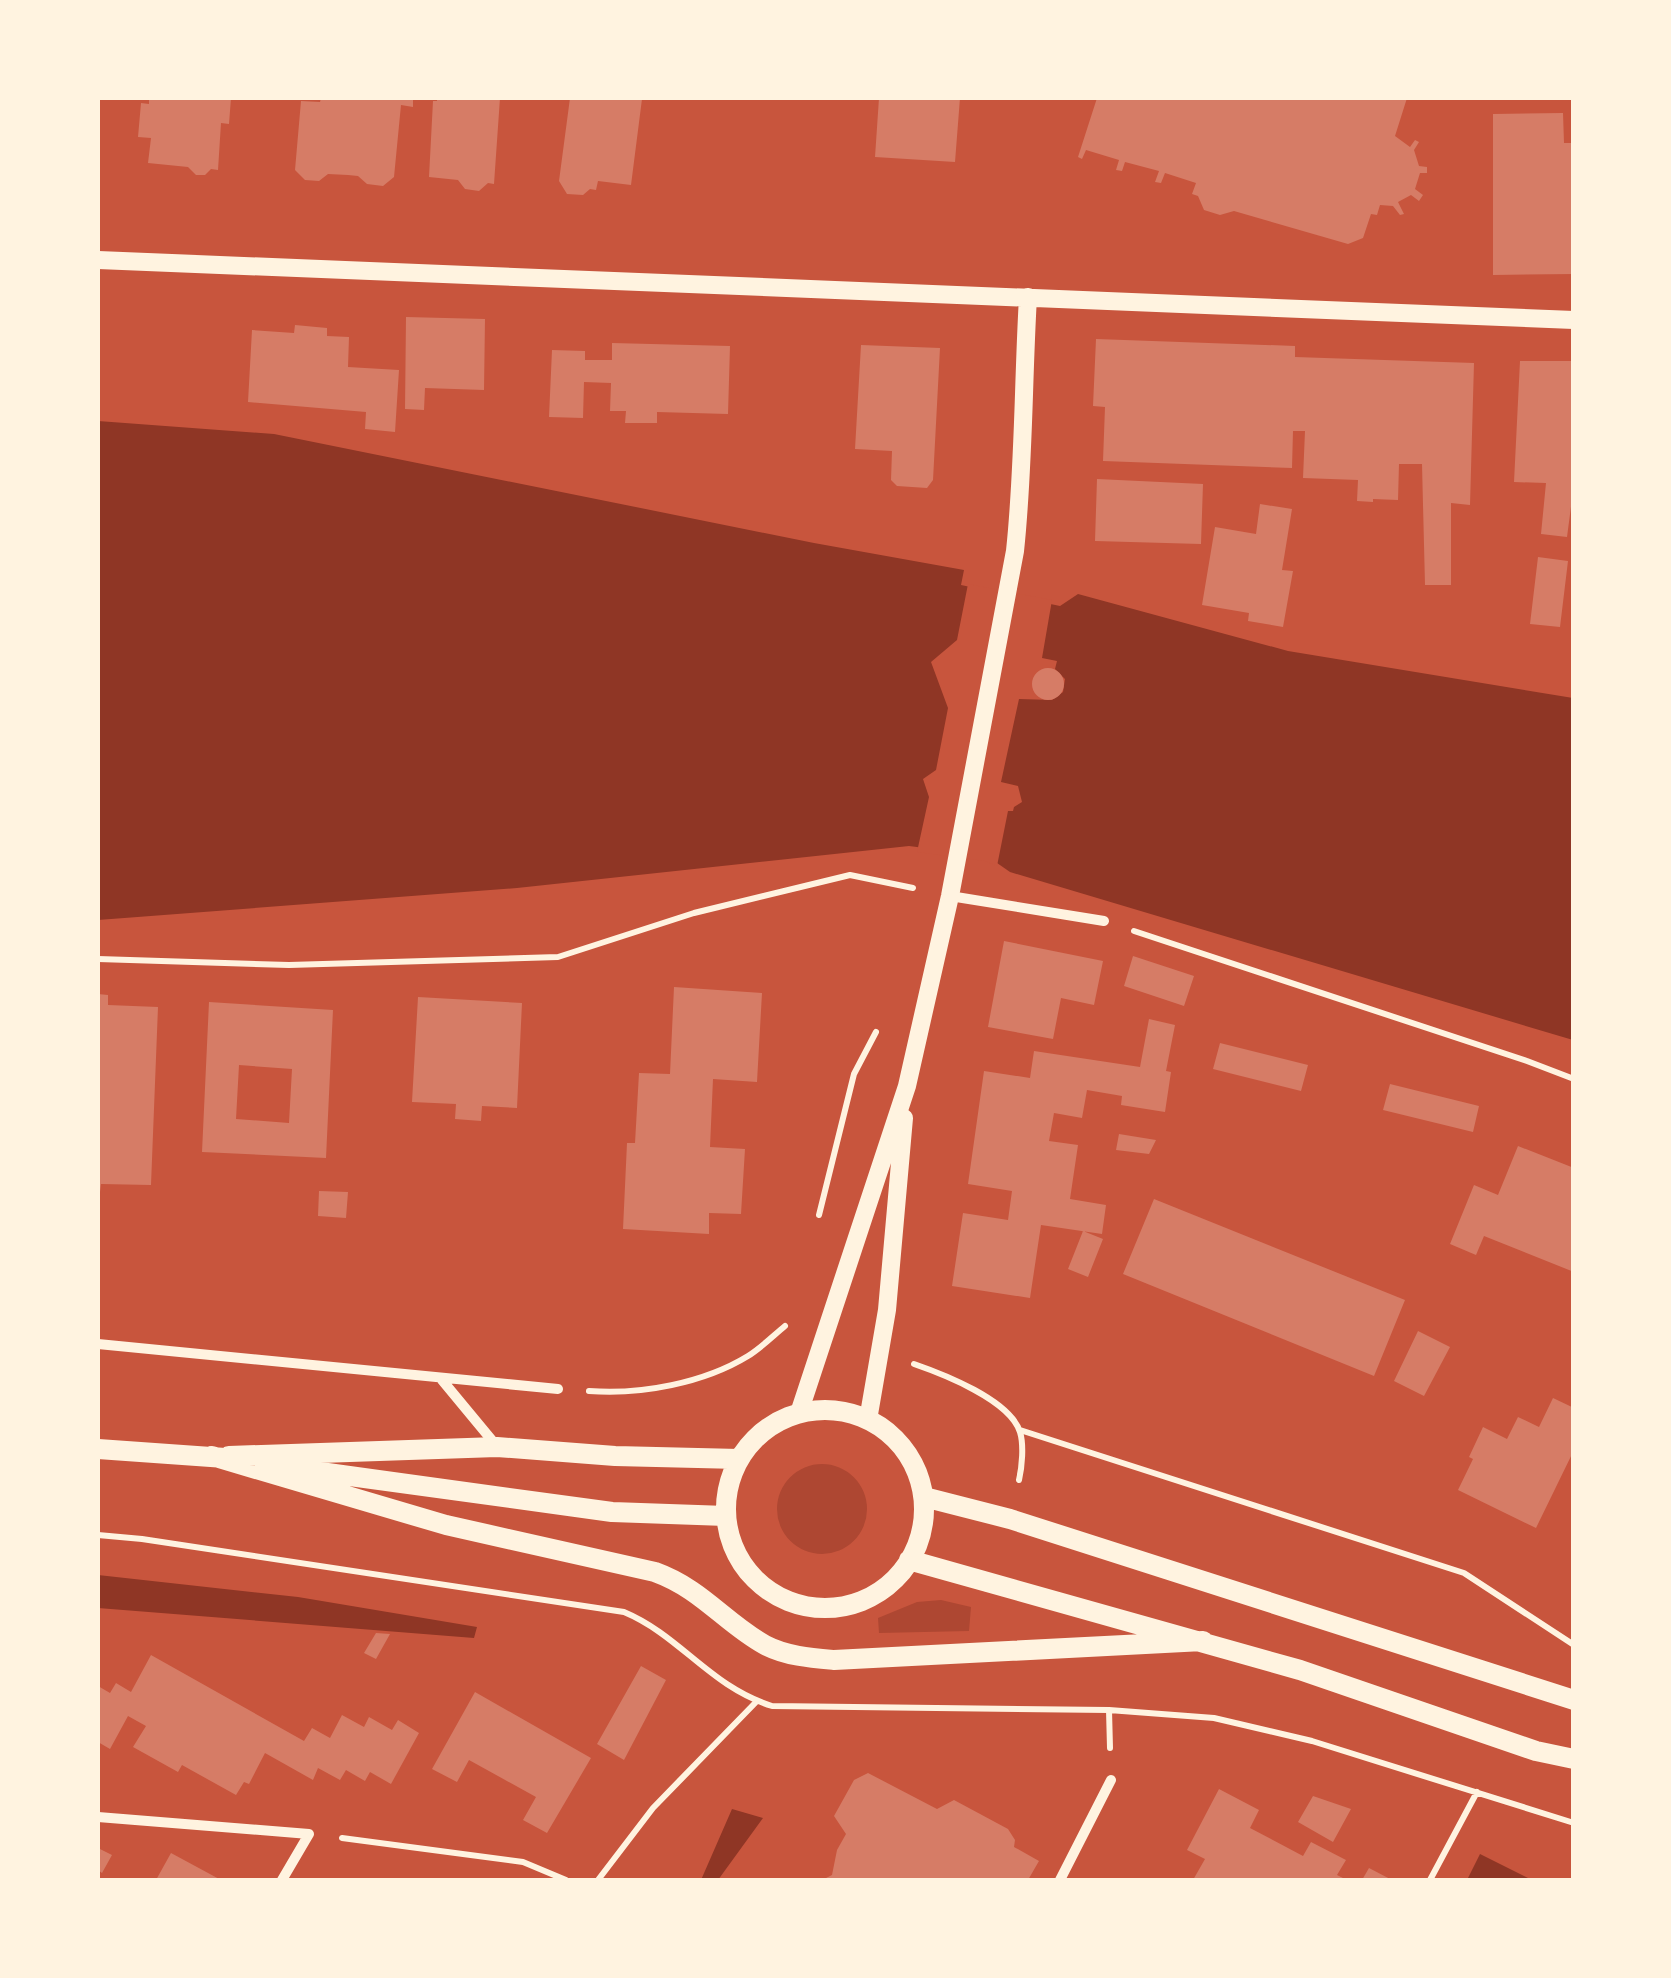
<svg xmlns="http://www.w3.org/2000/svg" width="1671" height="1978" font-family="Manrope,sans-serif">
<rect width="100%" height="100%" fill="#c8553d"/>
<path fill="#ae4732" d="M777 1509a45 45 0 1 1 90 0a45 45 0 1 1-90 0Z
M941,1600L971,1607L969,1631L879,1633L878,1618L917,1602Z"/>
<path fill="#8f3625" d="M98,421L274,434L814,543L964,570L961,585L1060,606L1078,594L1288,651L1573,698V1040L1010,872L987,856L909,846L517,888L98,920Z
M98,1575L298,1597L477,1627L474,1638L98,1608Z
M732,1809L763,1818L718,1880H701Z
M1480,1854L1532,1880H1467Z"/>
<path fill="#c8553d" d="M968,584L1052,600L1042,658L1057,661L1055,669L1065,679L1063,692L1052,700L1019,699L1001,782L1018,786L1022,802L1014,807L1013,811H1008L997,866L985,861L917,852L929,797L923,779L936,770L948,708L931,662L957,640Z"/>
<path fill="#d67c66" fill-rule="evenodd" d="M149,98H231L229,124L221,123L218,170L211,169L205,175H196L188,167L148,163L151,138L138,137L141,103L149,104Z
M321,98H413V107L401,105L394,177L383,186L367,184L358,176L348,175L328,174L319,181L305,180L295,170L301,101L320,102Z
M437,98H500L494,184L488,183L479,191L465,189L458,180L429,177L433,101H437Z
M570,98L642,99L631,185L598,181L596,190L590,189L583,195L567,194L559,181Z
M879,98H960L955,162L875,157Z
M1097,98H1407L1395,136L1410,147L1415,140L1419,142L1414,150L1419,166L1427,167V173H1420L1415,189L1423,195L1419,201L1411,195L1398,202L1404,214L1400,215L1393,206L1380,205L1377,215L1371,214L1363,238L1348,244L1234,211L1220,215L1204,210L1198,196L1192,194L1196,183L1165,173L1161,183L1155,182L1159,171L1125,162L1122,171L1116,170L1119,160L1086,150L1082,159L1078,157Z
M1563,113L1564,143H1574V274L1493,275V114Z
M406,317L485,319L484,390L425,388L424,410L405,409Z
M295,325L327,328V336L349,337L348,367L399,370L395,432L365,429L366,412L248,402L252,330L294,333Z
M1096,339L1295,346V357L1474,363L1470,505L1451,503V585H1425L1422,464H1399L1398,500L1373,499V502L1357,501L1358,480L1303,478L1305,431H1293L1292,468L1103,461L1105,407L1093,406Z
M612,343L730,346L728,414L657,412V423H625L626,411H610L611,383L584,382L583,418L549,417L552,350L585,351V360H612Z
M861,345L940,348L933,480L927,488L897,486L891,480L892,451L855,449Z
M1520,361H1574V484L1567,537L1541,534L1546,483L1514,482Z
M1097,479L1203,484L1201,544L1095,541Z
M1260,504L1292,509L1282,570L1293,571L1283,627L1248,621L1249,613L1202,605L1215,527L1256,534Z
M1538,557L1568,561L1560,627L1530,624Z
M1032 684a16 16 0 1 1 32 0a16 16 0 1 1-32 0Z
M1004,941L1103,961L1094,1005L1061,998L1053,1039L988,1027Z
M1133,956L1194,976L1184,1006L1124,986Z
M674,987L762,993L757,1082L713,1079L710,1147L745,1149L741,1214L709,1213V1234L623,1229L627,1143H635L639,1073L670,1074Z
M98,994L108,995V1005L158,1007L151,1185L101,1184L100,1192H98Z
M418,997L522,1003L517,1108L482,1106L481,1121L455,1119L456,1104L412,1102Z
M209,1002L333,1010L326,1158L202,1152ZM239,1065L292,1069L289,1123L236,1119Z
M1149,1019L1175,1025L1166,1071L1171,1072L1165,1112L1121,1105L1122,1096L1087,1090L1082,1118L1054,1113L1049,1141L1078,1145L1070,1199L1106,1205L1102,1234L1041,1225L1030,1298L952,1286L963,1213L1008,1220L1012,1191L968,1184L984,1071L1030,1078L1034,1051L1140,1067Z
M1220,1043L1308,1065L1301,1091L1213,1069Z
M1390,1084L1479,1106L1473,1132L1383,1110Z
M1119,1134L1156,1140L1149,1154L1116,1150Z
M1518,1146L1574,1168V1272L1484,1236L1476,1255L1450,1244L1474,1185L1498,1195Z
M319,1191L348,1192L346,1218L318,1216Z
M1154,1199L1405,1300L1374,1376L1123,1274Z
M1083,1231L1103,1239L1088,1277L1068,1269Z
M1418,1331L1450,1347L1424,1396L1394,1381Z
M1553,1398L1574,1408V1450L1536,1528L1458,1490L1473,1459L1469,1457L1483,1427L1507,1439L1518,1417L1539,1427Z
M376,1633L390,1634L376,1659L364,1653Z
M151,1655L304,1741L312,1728L330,1738L342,1715L364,1727L369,1717L392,1730L398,1720L419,1733L391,1784L370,1772L365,1781L346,1770L340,1780L318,1768L313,1780L265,1753L249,1784L244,1782L236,1795L182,1765L178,1772L133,1747L146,1726L128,1716L110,1749L98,1742V1686L110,1693L116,1683L131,1692Z
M641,1666L666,1680L624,1760L597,1744Z
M475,1692L591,1758L547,1833L523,1820L536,1797L469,1760L457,1782L432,1769Z
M868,1773L937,1809L954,1800L1008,1829L1015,1840L1014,1847L1039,1861L1028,1880H822L832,1875L837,1850L846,1834L834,1816L854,1780Z
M1219,1789L1259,1810L1250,1828L1303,1856L1311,1842L1346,1860L1337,1875L1347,1880H1193L1205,1859L1187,1850Z
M1313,1796L1351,1809L1333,1842L1298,1822Z
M98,1848L112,1855L102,1873L98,1870Z
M171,1853L221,1880H156Z
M1369,1868L1392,1880H1362Z"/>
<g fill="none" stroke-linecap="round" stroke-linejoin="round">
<path stroke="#fff3e0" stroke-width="6" d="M1134,931L1527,1061L1574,1079
M98,959L289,965L558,957L694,913L850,875L913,888
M819,1215L854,1074L876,1032
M914,1364C943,1374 1010,1400 1020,1432C1024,1445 1022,1467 1019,1480
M589,1391C641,1395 704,1383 748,1356C761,1348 773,1336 785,1326
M1020,1430L1464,1573L1574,1645
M98,1535L142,1539L624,1612C681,1636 709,1686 772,1706L1109,1710L1214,1718L1312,1741L1574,1823
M1109,1710L1110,1748
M342,1838L523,1862L566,1880
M598,1880L653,1808L757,1701
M1430,1880L1477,1792"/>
<path stroke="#fff3e0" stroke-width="10" d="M950,896L1104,921
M98,1344L558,1389
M442,1380L495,1444
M98,1817L309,1834L282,1880
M1060,1880L1111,1780"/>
<path stroke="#fff3e0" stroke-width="18" d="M98,260L1574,320
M799,1413L907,1086L950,896L1015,551C1024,467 1023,382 1028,297
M868,1420L887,1310L904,1118"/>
<path stroke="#fff3e0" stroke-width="20" d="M726 1509a99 99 0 1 1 198 0a99 99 0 1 1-198 0Z
M98,1449L225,1458
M212,1456L446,1525L655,1572C702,1589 725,1623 765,1645C786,1656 811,1658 834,1660L1203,1641
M229,1456L497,1447L615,1456L739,1459
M284,1467L612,1512L726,1516
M924,1497L1010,1519L1574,1700
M909,1560L1300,1670L1536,1751L1574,1759"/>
</g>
<rect width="1671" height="1978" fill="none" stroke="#fff3e0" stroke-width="200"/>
</svg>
